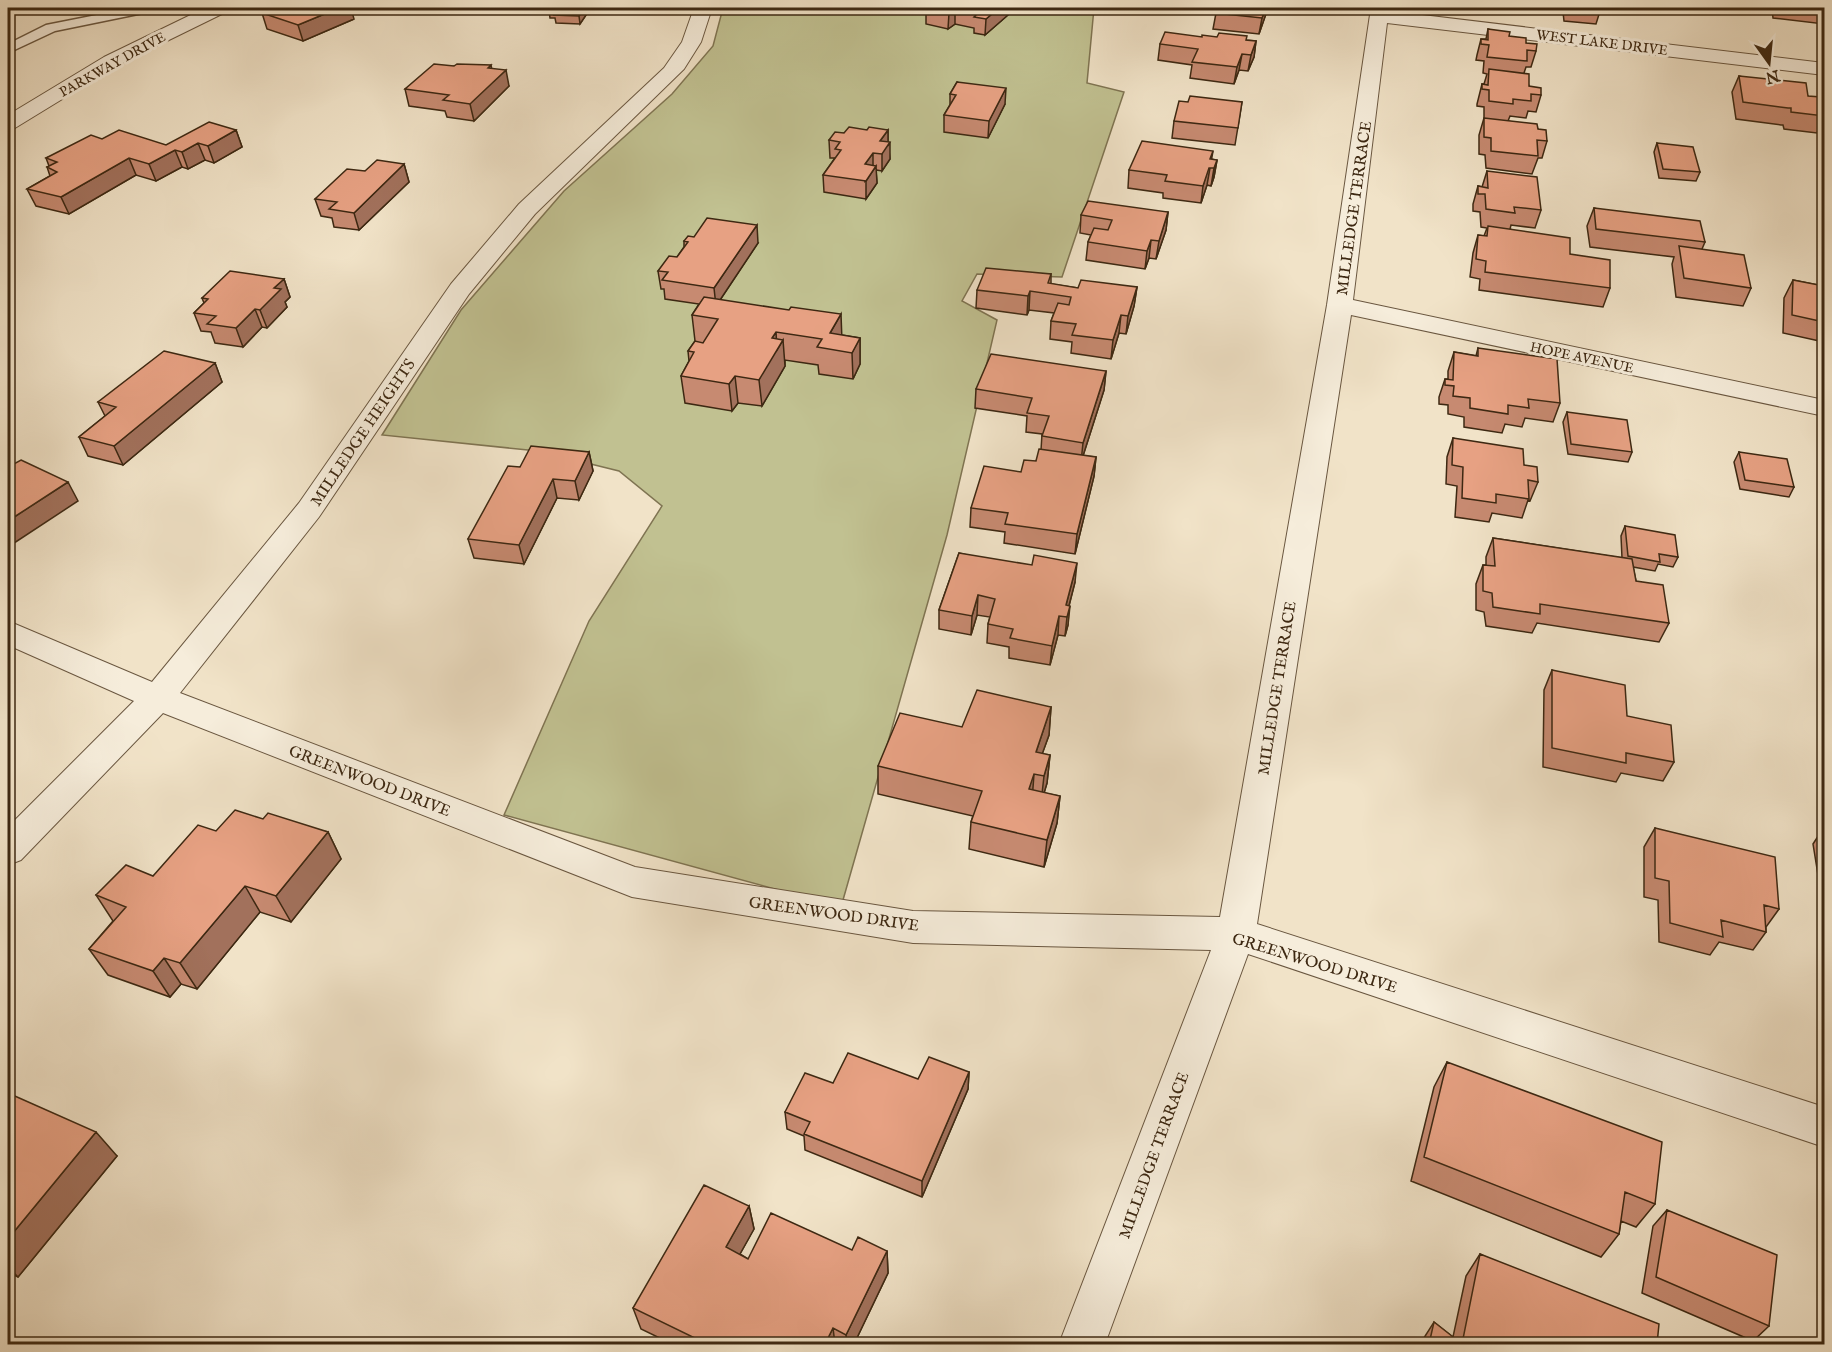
<svg xmlns="http://www.w3.org/2000/svg" width="1832" height="1352" font-family="'IM FELL English',serif">
<rect width="100%" height="100%" fill="#f1e3c8"/>
<filter id="stains"><feTurbulence type="fractalNoise" baseFrequency=".00333" numOctaves="4"/><feColorMatrix values="0 0 0 0 .2 0 0 0 0 .09 0 0 0 0 .02 0 0 0 .5 -.17"/></filter>
<radialGradient id="worn" r=".72"><stop offset=".6" stop-color="#630" stop-opacity="0"/><stop offset="1" stop-color="#630" stop-opacity=".3"/></radialGradient>
<path fill="#c1c191" stroke="#7f7452" stroke-width="1.5" d="M723,8H1094L1087,83L1124,92L1062,277L977,274L962,301L997,320L947,535L841,907L504,815L589,621L662,506L619,471L538,451L382,435L461,310L564,191L672,94L713,46Z"/>
<g fill="none" stroke-linecap="round" stroke-linejoin="round">
<g stroke="#6a5740" stroke-width="3">
<path id="lane" d="M132,8H154L148,12L55,31L8,53V44L46,25Z
M1367,8H1386L1380,12L1369,11Z"/>
</g>
<g stroke="#6a5740" stroke-width="2">
<path id="street" d="M205,8H228L226,12L118,65L15,128L8,130V115L104,57Z
M694,8H712L701,42L684,69L535,214L469,294L319,517L180,693L635,867L913,911L1220,917L1327,305L1371,8H1389V11L1824,63V75L1387,23L1353,300L1824,400V416L1351,315L1257,924L1824,1107V1147L1248,954L1105,1344H1059L1211,950L913,943L632,897L163,713L21,860L8,865V827L134,701L8,645V621L152,682L299,503L451,284L519,204L664,68L682,42Z"/>
</g>
<use href="#lane" fill="#f6eddb" fill-rule="evenodd"/>
<use href="#street" fill="#f6eddb" fill-rule="evenodd"/>
</g>
<path fill="#c78a71" stroke="#3d2812" stroke-width="1.5" d="M551,8H597L594,13L588,12L580,24L556,23L555,18H550L549,10Z
M926,8H1008V15L985,35L974,33V28L955,24L948,29L926,24Z
M1218,8H1268L1259,34L1213,29L1216,13Z
M1523,8H1601L1596,24L1564,21L1563,12Z
M1772,8H1824V24L1773,18Z
M262,13L354,19L303,41L267,29Z
M1488,29L1526,43L1536,51L1531,67H1526L1524,73L1529,86L1541,95L1536,112L1528,111L1526,118L1510,116L1508,121L1538,129L1547,141L1542,158H1538L1532,174L1486,168L1485,155L1479,154V135L1484,118V107L1477,106V104L1482,84H1484L1487,74L1483,73L1484,61L1476,60L1477,55L1481,39H1486Z
M1202,37L1256,41L1254,57L1248,71L1239,70L1234,84L1190,78L1192,65L1158,60L1160,44Z
M454,66L491,68L509,86L474,121L447,117L445,111L409,106L405,89Z
M1739,76L1808,96L1824,115L1817,133L1784,129L1783,125H1781L1736,119L1732,92Z
M957,82L1005,104L988,138L944,132V115L950,105V94Z
M1188,102H1242L1235,145L1172,138L1174,121Z
M236,130L242,147L214,163L205,160L188,169L182,167L156,181L136,175L69,214L36,206L27,189L50,176L47,167L49,166L46,158L102,139L166,145Z
M867,130H888V142L890,159L882,171L876,170L877,183L866,199L824,192L823,175L835,158H830L829,140L844,133Z
M1657,143L1700,172L1696,181L1659,178L1654,152Z
M1211,159L1217,160L1214,177L1211,186L1207,185L1201,203L1163,198V193L1128,188L1129,170Z
M404,164L409,182L359,230L334,227L332,218L321,216L315,199L365,171Z
M1487,171L1541,210L1535,228L1511,225L1510,229L1570,254L1610,288L1603,307L1479,290L1480,279L1470,277L1473,253L1478,235L1484,236L1487,228L1481,227L1480,212L1473,211V204L1478,186L1482,187Z
M1594,208L1705,242L1702,249L1751,288L1743,306L1676,297L1672,264L1674,257L1590,247L1587,226Z
M1168,212L1166,230L1156,259L1149,258L1145,269L1086,260L1088,242L1091,235L1080,233L1081,215Z
M684,241L758,243L720,300L842,335L860,338V364L853,379L819,374L818,365L785,360V366L762,406L738,403L732,411L685,403L681,376L689,361L688,351L695,341L692,315L699,304L665,299L664,289H661L658,271L677,257L684,247Z
M1051,274V284L1078,288L1137,287L1134,306L1126,334L1119,333L1111,359L1071,353L1072,342L1050,339L1051,321L1054,313L1029,310L1027,315L976,308L977,290Z
M284,279L290,297L285,302L287,307L267,328L262,327L243,347L215,343L211,332L201,331L194,313L204,303L202,298Z
M1793,280L1824,286V342L1783,333L1784,298Z
M1478,348L1560,403L1553,422L1525,418L1522,427L1505,424L1502,433L1464,427V417L1448,414V405L1439,404V397L1445,379H1448V371L1454,352L1476,356Z
M215,363L222,382L123,465L88,456L79,437L105,416L98,402Z
M1106,371L1104,390L1083,456L1096,457L1094,476L1075,554L1004,543L1005,532L970,527L971,508L1036,461L1041,450L1042,434L1026,432L1027,416L975,408L976,389Z
M1567,412L1632,452L1628,462L1568,454L1563,422Z
M1453,438L1524,465L1538,482L1530,501L1528,500L1522,518L1492,513L1489,522L1455,517L1457,486L1446,484L1447,457Z
M589,452L593,471L579,500L557,498L524,564L474,558L468,539L520,467Z
M1739,452L1794,487L1789,497L1740,489L1734,462Z
M1625,526L1678,557L1673,567L1658,564L1655,571L1633,567L1636,581L1669,623L1659,642L1537,623L1532,633L1486,626L1484,612L1476,610V584L1483,565H1486V557L1493,538L1622,558L1621,536Z
M959,553L1075,582L1069,606L1068,625L1065,636L1058,635L1050,665L1009,658V647L987,643L988,624L990,617L977,615L971,635L939,629V610Z
M1824,648V671L1822,652Z
M1552,670L1627,716L1674,762L1663,781L1621,773L1616,782L1543,767L1544,690Z
M1051,707L1049,735L1042,754L1050,755L1047,783L1044,793L1060,796L1057,823L1044,867L969,849L971,822L973,816L878,794V766L962,727Z
M263,819L328,832L341,859L291,922L260,912L197,989L181,984L170,997L108,975L89,949L113,921L96,895L153,876L216,831Z
M1824,827V882L1819,881L1813,844Z
M1655,828L1779,909L1766,927V932L1753,950L1719,942L1710,955L1659,942L1658,900L1644,897V847Z
M1447,1062L1655,1204L1636,1227L1621,1221L1619,1234L1601,1257L1411,1181L1434,1087Z
M969,1072L968,1089L922,1197L805,1150L804,1136L787,1129L785,1112L833,1083L918,1079Z
M8,1093L117,1156L18,1277L8,1272Z
M749,1206L754,1229L740,1254L748,1259L852,1250L887,1251L888,1273L854,1344H672L641,1329L633,1308Z
M1667,1210L1769,1326L1753,1341L1642,1293L1653,1226Z
M1480,1254L1657,1344H1420L1434,1322L1453,1337L1466,1276Z"/>
<path fill="#a2715c" stroke="#3d2812" stroke-width="1.5" d="M339,8H351L354,19L303,41L298,25Z
M584,8H587L588,12L580,24L579,16Z
M955,8V24L948,29L949,13Z
M999,8H1008V15L985,35L986,19Z
M1266,8H1268L1259,34L1262,18Z
M1256,41L1254,57L1248,71L1251,55Z
M1242,54L1239,70L1234,84L1237,67Z
M491,65L494,81L506,70L509,86L474,121L470,104L488,68Z
M1006,88L1005,104L988,138L989,121Z
M236,130L242,147L214,163L208,146Z
M888,130V146L890,142V159L882,171V154L880,141Z
M198,143L205,160L188,169L182,152Z
M175,150L182,167L156,181L149,164Z
M1213,151L1207,185L1201,203L1203,186Z
M873,153V170L865,181V164Z
M129,158L136,175L69,214L61,197Z
M1217,160L1214,177L1211,186L1214,168Z
M404,164L409,182L359,230L354,213Z
M876,166L877,183L866,199V181Z
M1168,212L1166,230L1156,259L1159,241Z
M757,225L758,243L716,306L714,288Z
M1151,240L1149,258L1145,269L1147,251Z
M284,279L290,297L285,302L287,307L267,328L260,310L274,288Z
M1137,287L1134,306L1126,334L1128,316Z
M1030,291L1029,310L1027,315L1028,296Z
M255,309L262,327L243,347L236,328Z
M841,314L842,341L830,333Z
M1121,315L1119,333L1111,359L1113,340Z
M776,332L777,350L783,340L785,366L762,406L759,380L772,338Z
M860,338V364L853,379L852,353Z
M215,363L222,382L123,465L114,446Z
M1106,371L1104,390L1081,462L1083,443Z
M735,376L738,403L732,411L729,384Z
M589,452L593,471L579,500L575,481Z
M1096,457L1094,476L1075,554L1077,534Z
M553,479L557,498L524,564L519,545Z
M68,482L78,501L8,547V521Z
M1077,563L1075,582L1066,617V605Z
M978,595L977,615L971,635L972,616Z
M1070,606L1068,625L1065,636L1067,617Z
M1059,616L1058,635L1050,665L1052,646Z
M1051,707L1049,735L1035,774H1034L1032,801L1029,789L1036,752Z
M1050,755L1047,783L1041,803L1044,776Z
M1060,796L1057,823L1044,867L1047,840Z
M328,832L341,859L291,922L276,896Z
M245,886L260,912L197,989L180,963Z
M164,958L181,984L170,997L153,971Z
M969,1072L968,1089L922,1197V1181Z
M96,1132L117,1156L18,1277L8,1267V1239Z
M749,1206L754,1229L731,1270L726,1247Z
M887,1251L888,1273L854,1344H847L846,1335Z
M833,1328L835,1344H825Z"/>
<path fill="#e7a183" stroke="#3d2812" stroke-width="1.5" d="M277,8H339L298,25L262,13Z
M551,8H584L579,16L554,15L558,10H549Z
M926,8H999L986,19L974,17L978,13L955,8L949,13Z
M1218,8H1266L1262,18L1216,13Z
M1488,29L1510,32L1509,36L1526,38V43L1537,44L1536,51L1527,50V61L1487,57L1489,45L1481,44V39L1488,40Z
M1165,32L1202,37V35L1217,37L1219,33L1247,36L1246,40L1256,41L1251,55L1242,54L1237,67L1192,62L1198,49L1160,44Z
M434,64L454,66L457,64L491,65L488,68L506,70L470,104L443,100L449,95L405,89Z
M1489,69L1529,74V86L1541,88V95L1531,94V101L1513,99V104L1489,101V90L1482,89V84L1488,85Z
M1739,76L1806,83L1808,96L1821,97L1824,116L1791,112V108H1788L1743,102Z
M957,82L1006,88L989,121L944,115L956,95L950,94Z
M1190,96L1242,102L1238,128L1174,121L1179,101L1188,102Z
M1484,118L1537,124L1538,129L1546,130L1547,141L1537,140L1538,156L1491,151V138L1484,137Z
M209,122L236,130L208,146L198,143L182,152L175,150L149,164L129,158L61,197L27,189L57,172L47,167L57,162L46,158L91,135L102,139L119,130L166,145Z
M849,127L867,130L869,127L888,130L880,141L890,142L882,154L873,153L865,164L876,166L866,181L823,175L841,150L835,149L840,142L829,140L835,132L844,133Z
M1142,141L1213,151L1210,159L1217,160L1214,168H1209L1203,186L1165,181L1167,175L1129,170Z
M1657,143L1693,147L1700,172L1663,169Z
M377,160L404,164L354,213L329,209L337,202L315,199L347,169L365,171Z
M1487,171L1537,177L1541,210L1514,207L1515,213L1486,209L1485,194H1478V186L1488,188Z
M1088,201L1168,212L1159,241L1151,240L1147,251L1088,242L1094,228L1108,230L1112,220L1081,215Z
M1594,208L1700,221L1705,242L1596,229Z
M707,218L757,225L714,288L662,280L668,272L658,271L669,256L677,257L688,242L684,241L688,236L694,237Z
M1488,226L1570,238V254L1610,260V288L1485,272L1486,261L1476,259L1478,235L1487,236Z
M1679,246L1744,255L1751,288L1684,278Z
M986,268L1051,274L1048,283L1078,288L1081,280L1137,287L1128,316L1121,315L1113,340L1072,335L1076,324L1051,321L1058,303L1069,305L1071,297L1030,291L1028,296L977,290Z
M230,271L284,279L274,288L281,289L260,310L255,309L236,328L207,324L216,316L194,313L208,299L202,298Z
M1793,280L1824,286V322L1792,315Z
M704,297L789,310L791,307L841,314L830,333L860,338L852,353L817,347L822,339L776,332L772,338L783,340L759,380L735,376L729,384L681,376L694,352L688,351L695,341L703,343L718,319L692,315Z
M1478,348L1557,359L1560,403L1528,399L1529,408L1508,405V414L1470,408V398L1453,396L1454,386L1445,385V379L1453,380L1454,352L1478,356Z
M164,351L215,363L114,446L79,437L116,407L98,402Z
M991,354L1106,371L1083,443L1042,436L1049,416L1027,413L1032,398L976,389Z
M1567,412L1627,420L1632,452L1571,444Z
M1453,438L1523,449L1524,465L1537,467L1538,482L1528,480L1529,499L1496,494V503L1462,498L1463,467L1452,465Z
M531,446L589,452L575,481L553,479L519,545L468,539L508,466L520,467Z
M1039,449L1096,457L1077,534L1005,524L1008,513L971,508L984,466L1021,472L1024,460L1036,461Z
M1739,452L1787,459L1794,487L1745,480Z
M21,460L68,482L8,521V462H9L14,464Z
M1625,526L1675,535L1678,557L1659,554L1660,562L1628,556Z
M1493,538L1632,559L1636,581L1663,585L1669,623L1540,604V614L1493,607L1492,593L1483,591V565L1495,566Z
M959,553L1032,565L1034,555L1077,563L1066,605L1070,606L1067,617L1059,616L1052,646L1010,638L1013,629L988,624L995,599L978,595L972,616L939,610Z
M1552,670L1625,685L1627,716L1671,725L1674,762L1626,753V763L1552,748Z
M977,690L1051,707L1036,752L1050,755L1044,776L1034,774L1029,789L1060,796L1047,840L971,822L982,791L878,766L900,713L962,727Z
M235,810L263,819L268,813L328,832L276,896L245,886L180,963L164,958L153,971L89,949L126,907L96,895L126,865L153,876L198,825L216,831Z
M1655,828L1775,857L1779,909L1764,905L1766,932L1721,920L1723,937L1670,923L1669,881L1655,878Z
M1820,834L1824,835V862Z
M848,1053L918,1079L929,1057L969,1072L922,1181L804,1134L810,1122L785,1112L805,1073L833,1083Z
M1447,1062L1662,1142L1655,1204L1625,1192L1619,1234L1424,1157Z
M8,1093L96,1132L8,1239Z
M704,1185L749,1206L726,1247L748,1259L771,1213L852,1250L858,1237L887,1251L846,1335L833,1328L825,1344H707L633,1308Z
M1667,1210L1777,1255L1769,1326L1656,1277Z
M1480,1254L1659,1324L1657,1344H1429L1434,1322L1462,1344Z"/>
<g text-anchor="middle" stroke-width="6" stroke-linejoin="round" paint-order="stroke">
<g font-size="14" fill="#3d2812" stroke="#f6eddb">
<text transform="translate(1602 42) rotate(7)" y="5">WEST LAKE DRIVE</text>
<text transform="translate(112 64) rotate(-29)" y="5">PARKWAY DRIVE</text>
<text transform="translate(1582 357) rotate(12)" y="5">HOPE AVENUE</text>
</g>
<g font-size="16" fill="#3d2812" stroke="#f6eddb">
<text transform="translate(1353 208) rotate(-82)" y="6">MILLEDGE TERRACE</text>
<text transform="translate(362 432) rotate(-56)" y="6">MILLEDGE HEIGHTS</text>
<text transform="translate(1276 688) rotate(-81)" y="6">MILLEDGE TERRACE</text>
<text transform="translate(370 780) rotate(21)" y="6">GREENWOOD DRIVE</text>
<text transform="translate(834 913) rotate(8)" y="6">GREENWOOD DRIVE</text>
<text transform="translate(1315 962) rotate(17)" y="6">GREENWOOD DRIVE</text>
<text transform="translate(1153 1155) rotate(-70)" y="6">MILLEDGE TERRACE</text>
</g>
</g>
<rect width="1832" height="1352" fill="none" stroke="#f1e3c8" stroke-width="30"/>
<rect x="9" y="9" width="1814" height="1334" fill="none" stroke="#3d2812" stroke-width="3"/>
<rect x="15" y="15" width="1802" height="1322" fill="none" stroke="#3d2812" stroke-width="1.5"/>
<g transform="translate(1769 63) rotate(165)" stroke="#f6eddb" stroke-width="4.5" paint-order="stroke">
<path d="M0-4.5L10 22L0 15L-10 22Z" fill="#3d2812"/>
<text y="-9" font-size="16" font-weight="bold" text-anchor="middle" fill="#3d2812">N</text>
</g>
<rect width="100%" height="100%" filter="url(#stains)"/>
<rect width="100%" height="100%" fill="url(#worn)"/>
</svg>
